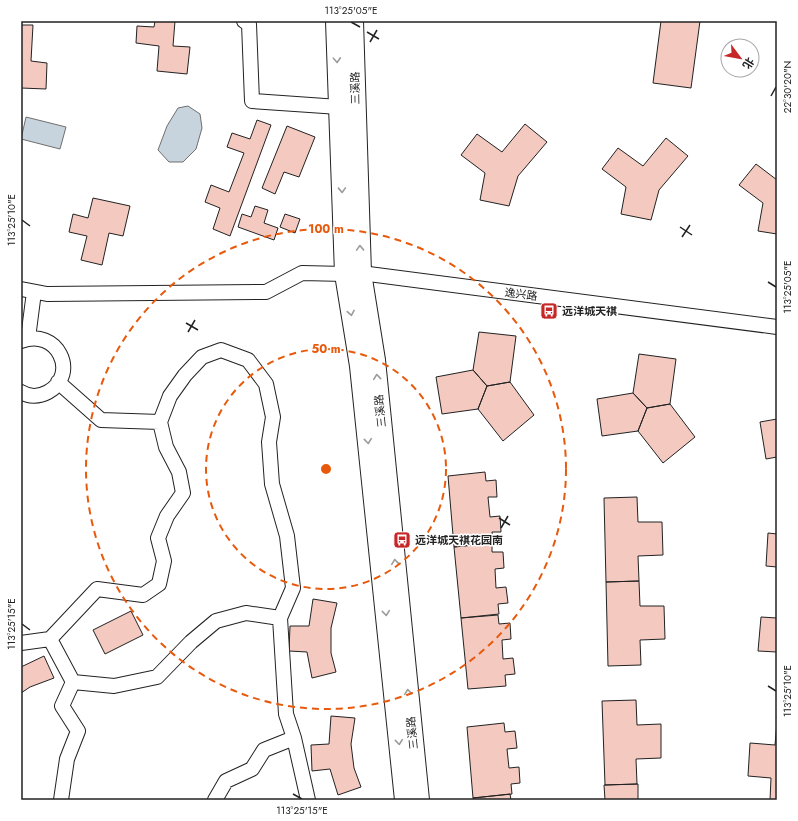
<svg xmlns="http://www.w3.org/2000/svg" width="798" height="821" font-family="Jost,'Noto Sans SC',sans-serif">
<rect width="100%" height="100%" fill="#fff"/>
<path fill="#c7d3dd" stroke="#6f6f6f" d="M188,106L200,114L202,128L196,149L183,162H169L158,150L167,126L178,108Z
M26,117L66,127L60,149L21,139Z"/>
<path fill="#f3c9c0" stroke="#222" d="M155,21H175L173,46L190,47L187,74L157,71L159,46L136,43L137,26L154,27Z
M661,21H700L691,88L653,83Z
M21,25H33L31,61L47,63L46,89L21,88Z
M257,120L271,125L230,236L213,229L220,208L205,202L211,185L229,192L244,153L227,147L232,133L250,139Z
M525,124L547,142L518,176L509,206L480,200L485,173L461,155L477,134L502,152Z
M287,126L315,137L299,177L284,172L275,194L262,188Z
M666,138L688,156L659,190L651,220L621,214L626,187L602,169L618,148L643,166Z
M756,164L777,180V234L758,231L763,203L739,185Z
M93,198L130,206L123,236L109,233L102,265L81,260L87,236L69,232L73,214L88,218Z
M255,206L268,210L264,223L278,228L274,240L238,227L242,214L251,217Z
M285,214L300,219L295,233L280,227Z
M479,332L516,336L510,382L487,386L473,370Z
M639,354L676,359L670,404L647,408L633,393Z
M473,370L487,386L478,409L442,414L436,377Z
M510,382L534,415L503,441L478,409L487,386Z
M633,393L647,408L638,431L602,436L597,399Z
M670,404L695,437L663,463L638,431L647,408Z
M777,419V457L766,459L760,422Z
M485,472L486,481L496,480L497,497H488L490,517L500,516L501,532H492L493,543L454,547L448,476Z
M637,497L638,522H662L663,555L638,556L639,581L606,582L604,498Z
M768,533L777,534V567L766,566Z
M492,543V552H503L504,568L495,569L496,588L506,587L508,603L498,604L499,614L461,618L454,547Z
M639,581L640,606H664L665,639L640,640L641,665L608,666L606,582Z
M313,599L337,603L331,628V653L336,672L312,678L307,652L289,651L290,626H309Z
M131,611L143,635L105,654L93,630Z
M498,615L499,624L510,623L511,639L502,640L503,659L513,658L515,674L505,675L506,686L468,689L461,618Z
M761,617L777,618V652L758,651Z
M44,656L54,678L30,687L21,693V667Z
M636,700L637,725L661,724V758L636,759L637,784L605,785L602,701Z
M331,716L355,718L351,744L354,768L361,787L338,795L330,769L312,771L311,745L329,744Z
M777,722V800H770L771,778L748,776L750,743L775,745Z
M504,723L505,732L515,731L517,748L507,749L509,768L519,767L520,783L511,784L512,794L473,798L467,727Z
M638,784V800H605L604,785Z
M510,794L511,800H474L473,798Z"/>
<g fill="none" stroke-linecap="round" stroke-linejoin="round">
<g stroke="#222" stroke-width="16">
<path id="minor" d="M244,21L249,24L252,101L339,107L347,109
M21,289L47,294L266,292L302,273L345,274L361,273L777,327
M28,338L34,292
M21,341C57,327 80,374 48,392C39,397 29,397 21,392
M58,382L101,420L160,422L170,396L185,375L202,357L221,350L248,360L266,384L273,417L269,442L272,484L287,536L293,588L280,618L286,714L294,738L308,800
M50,639L73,682L114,686L157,677L191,642L216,621L246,613L280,618
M21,643L50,639L97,589L143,595L159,584L164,561L158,538L167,516L183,493L179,472L166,447L160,422
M61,800L67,759L78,731L62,706L73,682
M215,800L226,781L252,769L264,750L294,738"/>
</g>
<g stroke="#222" stroke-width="22">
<path id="secondary" d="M336,21L345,274L360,366L405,800
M353,21L361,273L375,360L419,800"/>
</g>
<use href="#minor" stroke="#fff" stroke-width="14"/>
<use href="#secondary" stroke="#fff" stroke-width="20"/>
</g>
<defs><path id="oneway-chevron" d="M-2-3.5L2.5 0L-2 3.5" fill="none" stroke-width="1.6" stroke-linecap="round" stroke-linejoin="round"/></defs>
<g stroke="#9c9c9c">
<use href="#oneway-chevron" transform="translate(337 60) rotate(87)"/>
<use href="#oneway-chevron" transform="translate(342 190) rotate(88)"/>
<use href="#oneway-chevron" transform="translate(360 248) rotate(-92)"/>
<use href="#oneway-chevron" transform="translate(351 313) rotate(80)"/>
<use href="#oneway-chevron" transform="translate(377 377) rotate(-96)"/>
<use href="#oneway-chevron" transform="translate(368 441) rotate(84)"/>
<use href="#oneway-chevron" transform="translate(395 562) rotate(-96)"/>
<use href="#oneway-chevron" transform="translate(386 613) rotate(84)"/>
<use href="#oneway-chevron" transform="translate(408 692) rotate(-96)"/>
<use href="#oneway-chevron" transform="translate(399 742) rotate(84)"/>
</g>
<path fill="none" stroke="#222" stroke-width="1.5" d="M351,22L360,27M367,32L379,39M370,42L377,30M771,96L776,87M22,220L30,226M680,227L692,235M682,237L690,225M768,282L776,287M186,323L198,330M188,332L195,320M499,518L510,525M501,528L508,516M22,624L30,630M768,686L776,691M293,794L302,799"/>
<g fill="none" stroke="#e8590c" stroke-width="2" stroke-dasharray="7 5">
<circle cx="326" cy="469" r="120"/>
<circle cx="326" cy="469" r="240"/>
</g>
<defs>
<g id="bus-square" transform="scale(0.9)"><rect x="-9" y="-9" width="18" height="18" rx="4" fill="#c62828" stroke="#fff"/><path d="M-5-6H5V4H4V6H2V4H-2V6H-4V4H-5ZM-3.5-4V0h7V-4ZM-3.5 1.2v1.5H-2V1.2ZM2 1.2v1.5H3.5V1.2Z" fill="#fff"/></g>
</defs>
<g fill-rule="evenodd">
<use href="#bus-square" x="549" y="311"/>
<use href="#bus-square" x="402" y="540"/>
</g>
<g text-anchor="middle" stroke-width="3" stroke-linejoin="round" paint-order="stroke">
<g font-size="11" fill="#222" stroke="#fff">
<text transform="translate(355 88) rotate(-91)" y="4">三溪路</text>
<text transform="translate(521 294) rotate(7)" y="4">逸兴路</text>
<text transform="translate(380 411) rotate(-96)" y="4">三溪路</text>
<text transform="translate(412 733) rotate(-96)" y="4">三溪路</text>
</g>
<g font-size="11" font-weight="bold" fill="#222" stroke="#fff" text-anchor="start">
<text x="562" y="315">远洋城天祺</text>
<text x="415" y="544">远洋城天祺花园南</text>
</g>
</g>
<circle cx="326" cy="469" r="6" fill="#e8590c" stroke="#fff" stroke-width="2"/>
<g font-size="12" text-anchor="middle" font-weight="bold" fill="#e8590c" stroke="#fff" stroke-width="3" stroke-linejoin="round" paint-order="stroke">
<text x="326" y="233">100 m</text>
<text x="326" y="353">50 m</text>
</g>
<rect width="798" height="821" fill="none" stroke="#ffffff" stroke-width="44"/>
<g transform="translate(740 58) rotate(122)"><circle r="19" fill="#ffffff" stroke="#a7a7a7"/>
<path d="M0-3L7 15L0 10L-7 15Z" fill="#c62828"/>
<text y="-6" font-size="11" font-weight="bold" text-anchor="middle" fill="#222222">北</text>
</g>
<rect x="22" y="22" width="754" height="777" fill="none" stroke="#222" stroke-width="1.5"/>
<g font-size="10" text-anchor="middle" fill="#222">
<text x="351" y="14">113°25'05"E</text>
<text transform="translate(787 87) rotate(-90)" y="4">22°30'20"N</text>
<text transform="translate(11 220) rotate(-90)" y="4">113°25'10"E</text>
<text transform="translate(787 287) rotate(-90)" y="4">113°25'05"E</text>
<text transform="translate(11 624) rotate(-90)" y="4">113°25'15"E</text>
<text transform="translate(787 691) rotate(-90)" y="4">113°25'10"E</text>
<text x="302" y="814">113°25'15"E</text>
</g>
</svg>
